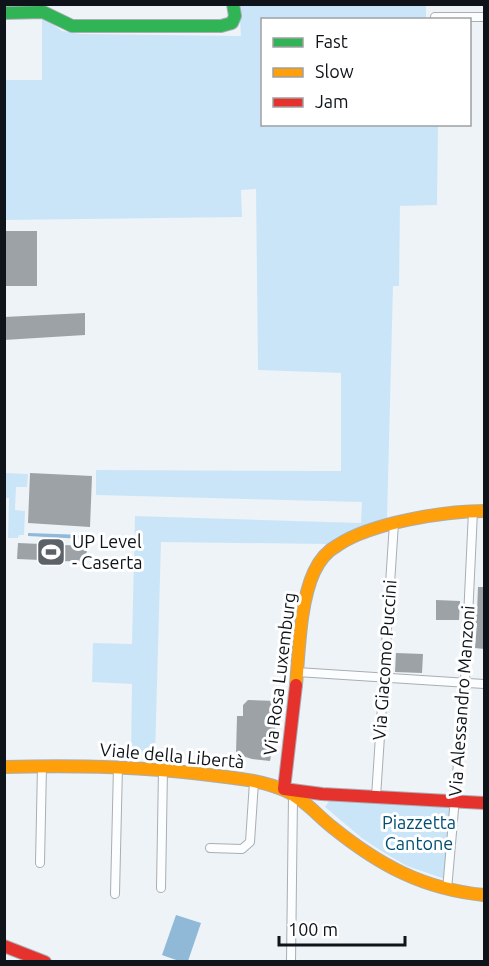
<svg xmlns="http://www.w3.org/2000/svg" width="489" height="966" font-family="Ubuntu,sans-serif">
<rect width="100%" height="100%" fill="#eef3f8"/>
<path fill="#cbe5f8" d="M239,5H426V19L262,20V124L438,125L437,205L400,206L399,286H393L387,519C365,524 345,531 327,544L161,542L155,755L131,754L132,684L92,682L93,643L132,644L135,516L361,523L362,502L96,495V470L341,471V373L258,370L256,189L241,190L242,217L5,220L4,80H42V17L62,31L81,34L241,36Z
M5,473L28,474L27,487H16L15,510L25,511L24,535H19L18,538H8L9,498H5Z
M334,794L455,801L448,880L407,866L383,852L363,839L325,807Z"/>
<path fill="#8fb9d6" d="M28,533L84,535V539L28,536Z
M176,915L201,923L188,961H179L162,955Z"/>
<path fill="#9da2a7" d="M4,231H37V286H4Z
M85,313V335L4,340V317Z
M30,473L92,476L90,527L28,523Z
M18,543L87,546L86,562L17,559Z
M478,587H484V649L475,648L477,623H474L475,611L477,612Z
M436,600L460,601L459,620H436Z
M396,653L423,654L422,673L395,672Z
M248,700L277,701L275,734L270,761L252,759L236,754L237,716H243V705Z"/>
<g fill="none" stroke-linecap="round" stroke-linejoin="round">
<g stroke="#a8aeb3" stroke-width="10">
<path id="street" d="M435,17H484
M297,672L484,684
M376,797L394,523
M210,848L242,849L250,842L254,782
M40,863L42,766
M161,888L163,769
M447,890L465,682L473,511
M115,894L118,766
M291,962L293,796"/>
</g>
<g stroke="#a8aeb3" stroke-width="14">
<path id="fast" d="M4,13L43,12L72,26H221L232,23L235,16L233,4"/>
</g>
<g stroke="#a8aeb3" stroke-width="14">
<path id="slow" d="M296,685C299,651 300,602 314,572C319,561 327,551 338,545C371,523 444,511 484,511
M4,767C73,765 141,766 210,775C234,778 262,780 286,791C304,799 317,815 332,827C379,865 423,889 484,895"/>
</g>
<g stroke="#a8aeb3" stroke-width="14">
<path id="jam" d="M296,685L284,789L322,794L484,803
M4,946L45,962"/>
</g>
<use href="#street" stroke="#fcfdfe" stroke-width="8"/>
<use href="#fast" stroke="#30b455" stroke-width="12"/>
<use href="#slow" stroke="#ff9f0a" stroke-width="12"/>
<use href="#jam" stroke="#e5322d" stroke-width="12"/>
</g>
<defs>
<g id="stadium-square" transform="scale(1.5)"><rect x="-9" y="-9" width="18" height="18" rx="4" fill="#5c6267" stroke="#fff"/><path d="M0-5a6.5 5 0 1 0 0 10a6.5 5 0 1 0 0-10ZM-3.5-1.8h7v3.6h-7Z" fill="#fff"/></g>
</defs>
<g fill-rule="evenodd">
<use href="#stadium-square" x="51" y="552"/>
</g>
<g text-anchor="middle" stroke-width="6" stroke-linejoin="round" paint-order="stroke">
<g font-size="18" fill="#0e1419" stroke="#fff" text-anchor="start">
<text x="72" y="548">UP Level<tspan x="72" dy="21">- Caserta</tspan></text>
</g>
<g font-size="18" fill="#0e1419" stroke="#fff">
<text transform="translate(385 660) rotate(-86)" y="6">Via Giacomo Puccini</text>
<text transform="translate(280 674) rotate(-83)" y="6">Via Rosa Luxemburg</text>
<text transform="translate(462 701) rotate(-86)" y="6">Via Alessandro Manzoni</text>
<text transform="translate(172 756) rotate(5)" y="6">Viale della Libertà</text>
</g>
<g font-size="18" fill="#004e74" stroke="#fff">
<text x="419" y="829">Piazzetta<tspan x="419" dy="21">Cantone</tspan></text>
</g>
</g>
<rect width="489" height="966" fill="none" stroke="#0e1419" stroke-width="12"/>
<rect x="261" y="18" width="210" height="108" fill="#ffffff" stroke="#9fa1a3" stroke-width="1.5"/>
<rect x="273" y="38" width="30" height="9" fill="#30b455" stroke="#9fa1a3" stroke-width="1.5"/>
<text x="315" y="48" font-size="18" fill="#0e1419">Fast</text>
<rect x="273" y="68" width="30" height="9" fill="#ff9f0a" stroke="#9fa1a3" stroke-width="1.5"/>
<text x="315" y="78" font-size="18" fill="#0e1419">Slow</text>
<rect x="273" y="98" width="30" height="9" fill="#e5322d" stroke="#9fa1a3" stroke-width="1.5"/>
<text x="315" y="108" font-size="18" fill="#0e1419">Jam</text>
<path d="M279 936v9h126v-9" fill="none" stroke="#0e1419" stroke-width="3"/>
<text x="288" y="936" font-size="18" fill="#0e1419" stroke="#ffffff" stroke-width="4.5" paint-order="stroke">100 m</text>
</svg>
